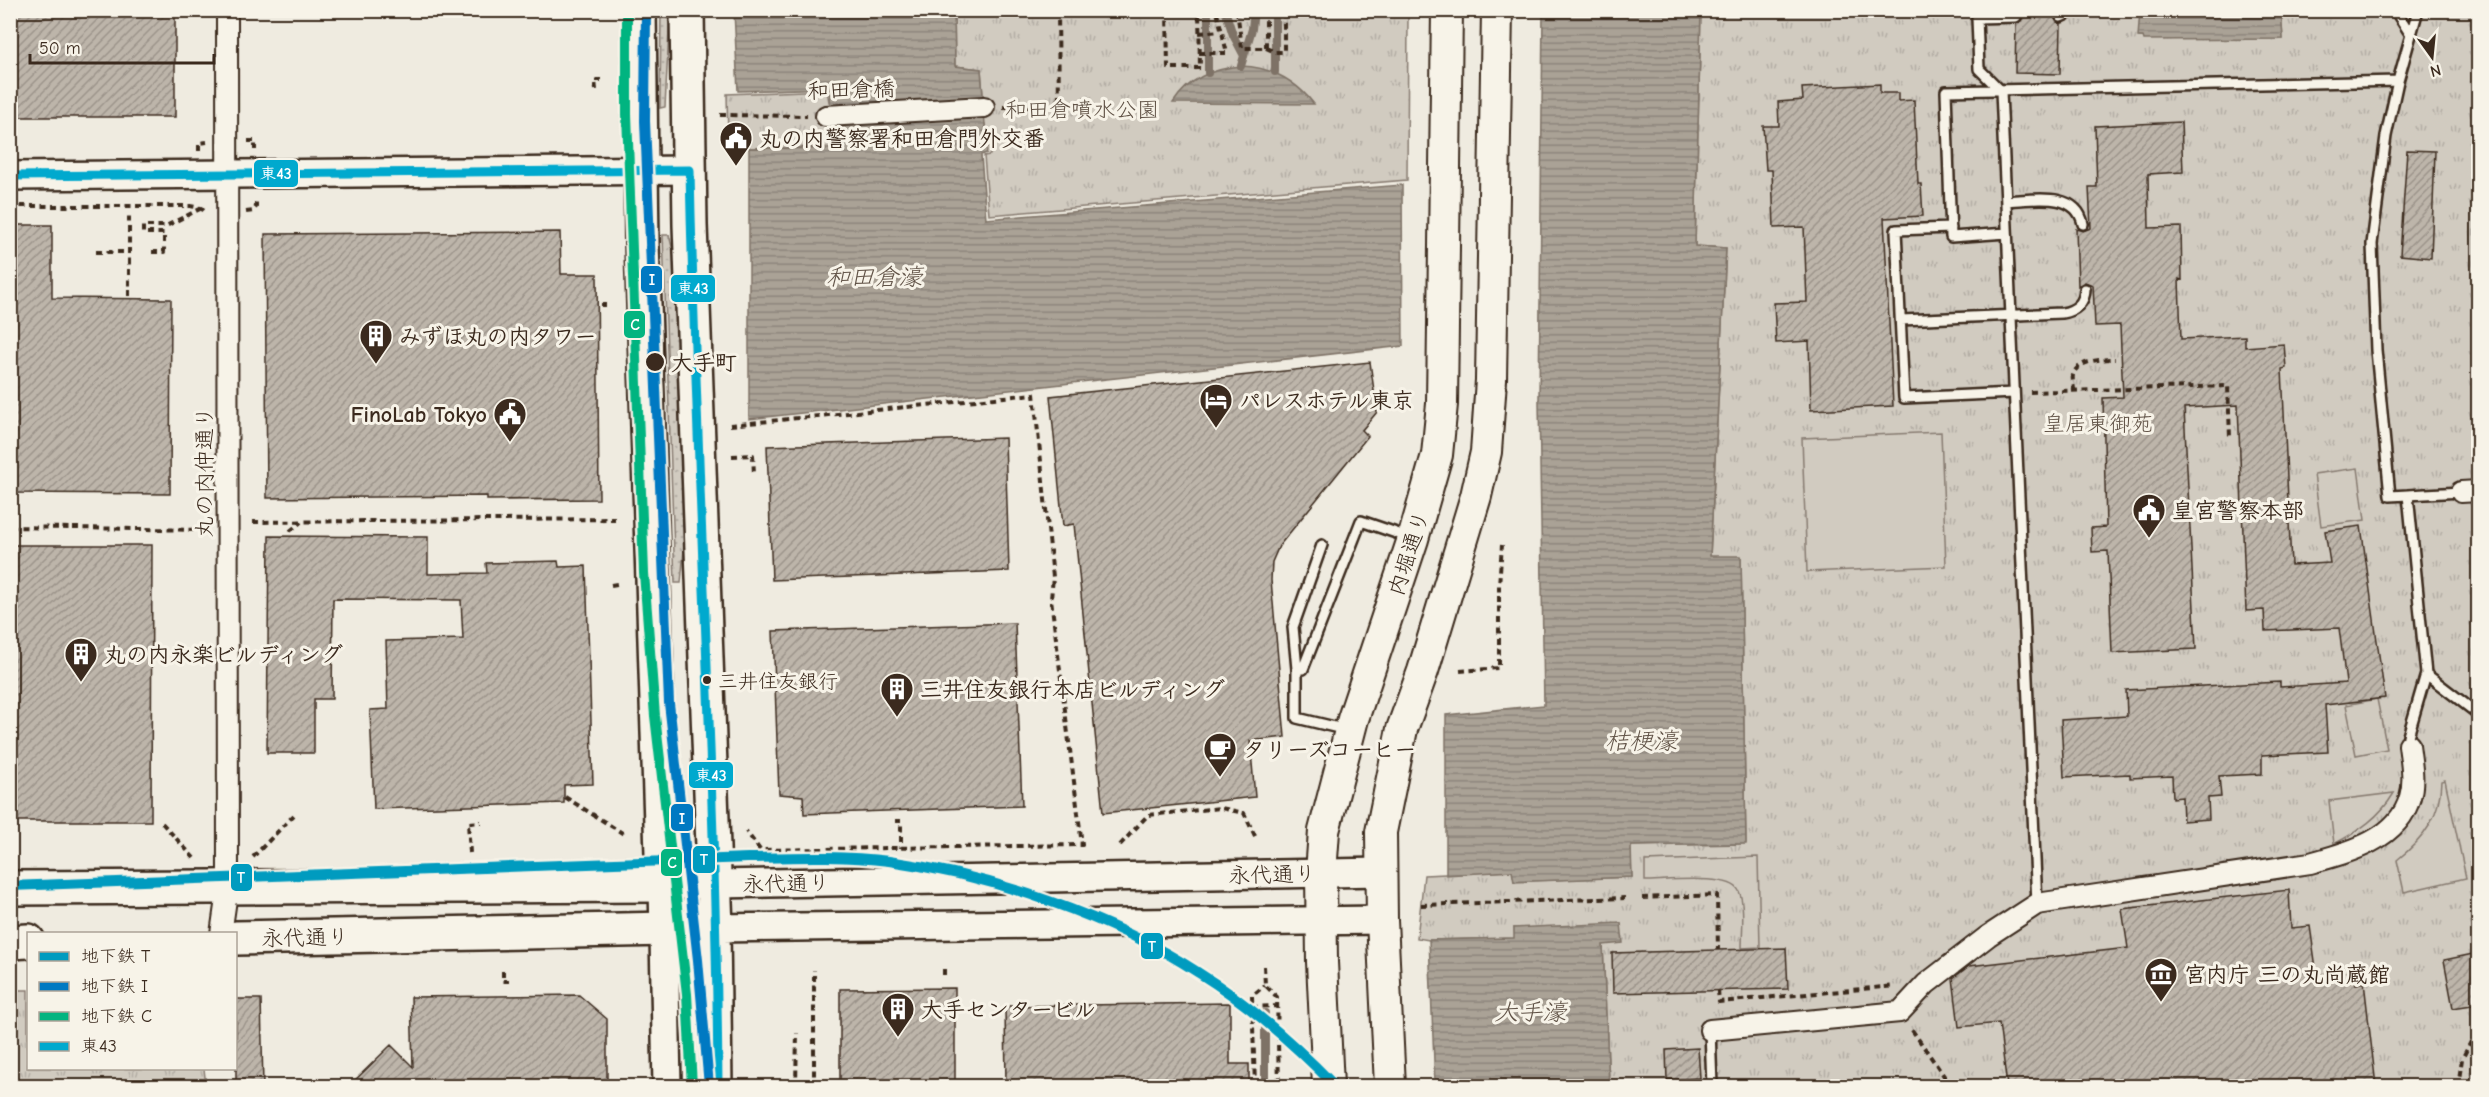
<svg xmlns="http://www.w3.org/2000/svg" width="2489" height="1097" font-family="'Comic Neue','Klee One',sans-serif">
<defs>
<pattern id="grass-dots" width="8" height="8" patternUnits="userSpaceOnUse" patternTransform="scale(1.5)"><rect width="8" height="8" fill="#d1cbc0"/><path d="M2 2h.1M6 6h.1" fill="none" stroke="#b4aea5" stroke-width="1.8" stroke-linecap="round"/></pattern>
<pattern id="park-tufts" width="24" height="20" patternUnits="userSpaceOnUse" patternTransform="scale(1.5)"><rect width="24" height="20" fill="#d1cbc0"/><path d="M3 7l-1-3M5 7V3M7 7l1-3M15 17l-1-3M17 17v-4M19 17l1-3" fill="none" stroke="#b4aea5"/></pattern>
<pattern id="water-rules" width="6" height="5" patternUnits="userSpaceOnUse" patternTransform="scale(1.5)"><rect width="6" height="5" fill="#aaa296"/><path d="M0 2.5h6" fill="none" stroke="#8c847a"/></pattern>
<pattern id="building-hatch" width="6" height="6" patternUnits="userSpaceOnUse" patternTransform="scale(1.5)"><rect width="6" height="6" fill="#bdb5aa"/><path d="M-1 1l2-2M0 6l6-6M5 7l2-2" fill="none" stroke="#9b938a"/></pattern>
</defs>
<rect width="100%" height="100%" fill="#efebe0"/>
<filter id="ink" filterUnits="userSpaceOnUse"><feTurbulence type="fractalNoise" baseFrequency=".0167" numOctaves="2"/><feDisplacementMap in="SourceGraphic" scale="12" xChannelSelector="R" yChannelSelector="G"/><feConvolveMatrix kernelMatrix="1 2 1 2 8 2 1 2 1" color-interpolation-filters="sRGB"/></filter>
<g filter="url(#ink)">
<path fill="url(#grass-dots)" stroke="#867a6f" stroke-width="1.5" d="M661,11H670L665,107L660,108Z
M663,235H669L677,266L686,527L681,583H675Z"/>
<path fill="url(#park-tufts)" stroke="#867a6f" stroke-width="1.5" d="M954,11H1408L1407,180L989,215L984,156L990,155L985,124L831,131V147L749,148L748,140H728L727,94L827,90L829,102L983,94L981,69L955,66Z
M1701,11H2140L2139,37L2283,39L2281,11H2478V1086H1609L1603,945L1514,928L1515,938L1429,940L1417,938L1424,875L1513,871L1514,881L1632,877L1630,846L1746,843L1741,557H1710L1726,248L1695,246Z
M11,990H28V1068L204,1069L206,1086H11Z"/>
<path fill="#d1cbc0" stroke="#867a6f" stroke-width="1.5" d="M1941,432L1946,566L1807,572L1802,438Z
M2358,468L2365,520L2321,526L2314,474Z
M2377,699L2387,749L2356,755L2346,705Z
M2445,780L2466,878L2404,892L2397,860C2425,838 2440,817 2441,781Z
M2394,793C2380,817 2359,831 2334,844L2329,801Z
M1758,857L1760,947L1742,948C1742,933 1745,904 1739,891C1732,873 1663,881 1645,881V861Z"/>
<path fill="url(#water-rules)" stroke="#7e7266" stroke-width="1.5" d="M734,11H954L955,66L981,69L987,153L981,155L986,219L1402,185L1403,346L749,419V148L833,149L829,88L738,91Z
M1543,11H1701L1695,246L1726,248L1710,556H1741L1746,844L1631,846L1632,877L1514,882L1512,871L1446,875V715L1544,705L1539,401Z
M2140,11H2281L2283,39L2144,40L2143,37H2138Z
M1241,66C1272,67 1295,80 1314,104L1173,103C1189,78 1212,69 1241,66Z
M1621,923L1623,943L1603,945L1609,1086H1435L1429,940L1514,938V928Z"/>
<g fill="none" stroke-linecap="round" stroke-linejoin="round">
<path stroke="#7e7266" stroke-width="8" d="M1208,10V73
M1225,10L1233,35L1244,56
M1275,10V72
M1241,66L1252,29L1254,10
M1265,1013V1086"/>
</g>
<path fill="url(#building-hatch)" stroke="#3b2a1e" stroke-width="1.5" d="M10,10H175V117H10Z
M2017,10H2059L2054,17L2057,22L2061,24L2060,74L2015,73L2016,24L2020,22L2023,17Z
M1880,84V93H1898V101L1914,100L1918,184H1921L1923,216L1884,218L1893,406L1811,410L1809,341L1776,343L1774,303L1807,302L1804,227L1774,228L1772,170H1766L1763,126H1779L1778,102L1803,100L1802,88Z
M2181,122L2183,172L2148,174L2149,228L2181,227L2182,280L2179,279L2181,339L2245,336V347L2284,344L2286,368L2282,369L2291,565L2330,563L2325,531L2361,526L2385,698L2325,705L2328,752L2262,755V774L2219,776L2221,797L2208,798L2209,819L2183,821L2182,797L2173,798L2172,776L2130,778V774L2064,777L2061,720L2127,716L2126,690L2280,682V687L2346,683L2339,628L2265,631L2264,610L2246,611L2238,405L2184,408L2196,649L2112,653L2108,551L2092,552L2091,528L2106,527L2103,398L2123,397L2120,325L2095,326L2093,285L2085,282L2078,286L2076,229L2083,231L2091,228L2089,187H2097L2095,126Z
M2407,150L2435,151L2431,258L2400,255Z
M10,225H52V298L171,299L170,494L10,493Z
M560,232L561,274H597L599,499L487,500V496L267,498L265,234Z
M1370,362L1377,412L1362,430L1368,436L1279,546L1272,562L1271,580L1285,737L1250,741L1255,797L1103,813L1074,524L1063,526L1050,396Z
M1005,438L1009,571L772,580L767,446Z
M269,536L428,537V574L487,573L486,563L558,561L559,567L586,566L593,784L564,785V803L374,809L370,710L388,709L386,641L463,639L461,600L333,599L332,699H314V753H267Z
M10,545H152L151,821H10Z
M1015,623L1022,806L804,814L803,796L779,794L773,631Z
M2289,890L2291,928L2310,926L2317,975L2353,971L2356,984L2364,982L2376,1086H2007L1999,1023L1959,1027L1953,978L1969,966L2128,948L2122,909Z
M1786,948L1788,989L1613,993L1612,953Z
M2478,953V1004L2453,1008L2444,960Z
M955,988V1086H840V989Z
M579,995L607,1019V1086H349L391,1045L413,1067L411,997Z
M236,999H261L263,1086H236Z
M1230,1003V1064H1249V1086H1006L1005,1006Z
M1698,1048L1700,1078L1667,1080L1666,1050Z"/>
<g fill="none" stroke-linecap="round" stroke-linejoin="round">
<g stroke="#3b2a1e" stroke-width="14">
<path id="lane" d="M2395,10L2411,35
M2418,10L2398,81L2386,136L2372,244L2376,350L2390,496L2461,492
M2016,17L1977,18L1979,69L2001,91L2037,904
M2061,17L2076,10
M2006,201C2032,200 2076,190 2083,224
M1951,228L1896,230L1904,398L2014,393
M2007,233L1951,237L1946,91L2398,81
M1901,320L2062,313C2075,311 2085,303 2085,289
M2408,495L2426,674L2478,714
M1322,545L1293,627L1297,669H1303L1361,521L1408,537
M1297,669V718L1347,730
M2409,745L2408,736L2426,674
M1710,1030L1712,1086"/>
</g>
<g stroke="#3b2a1e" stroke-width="24">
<path id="street" d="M826,116L984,107
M2461,492L2478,491
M221,934L228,885L227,10
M1710,1030L1900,1012L1926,984L1988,936L2037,904L2310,863C2347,853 2399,840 2410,797C2415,780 2411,762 2409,745"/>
</g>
<g stroke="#3b2a1e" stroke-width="32">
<path id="secondary" d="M10,176L690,170
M667,1086L663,885L1381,872
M718,1086L716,928L1382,920"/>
</g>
<g stroke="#3b2a1e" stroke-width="34">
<path id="primary" d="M1328,1086L1322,962L1321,873L1324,831L1353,719L1413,539L1437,455L1442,404L1447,10
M1390,1086L1382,920L1381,832L1402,729L1423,671L1476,496L1486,452L1491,380L1497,10"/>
</g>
<g stroke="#3b2a1e" stroke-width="38">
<path id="highway" d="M10,888L663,885L642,243L639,10
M236,938L716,928L690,225L687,10
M10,942L28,941"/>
</g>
<path stroke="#3b2a1e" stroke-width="4" stroke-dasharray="6 4.5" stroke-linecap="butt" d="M1167,10L1168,68H1200L1199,10
M1237,10L1242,48H1266V10
M1199,12H1237
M1199,33L1220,31
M1266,48L1275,52H1284V10
M1199,53H1227L1217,12
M596,90L595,80H601
M1003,107H1059L1058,10
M720,115L807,116
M248,141H255V150
M199,151V143L207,142
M10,206H190L201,208L206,213
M246,212L253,211L256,207V200
M96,252H129
M152,252H164V233H143V226H166L200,209
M129,296V212
M601,305H606
M2074,391C2074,386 2072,379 2073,375C2077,360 2103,359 2115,359
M2030,392L2228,386L2230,437
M730,425L1034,394L1053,577L1051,599L1082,845L760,850L746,831
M732,456L753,455L754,474
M253,522L615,519
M10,527L204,530
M290,531L301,522
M611,585L617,584
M1460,671L1499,668V585L1502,545
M565,797L627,836
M895,821H901V848
M162,823L194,858
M1120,845L1148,815L1221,808L1244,813L1256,838
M470,853L468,823L481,822
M253,857L296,813
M1642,898L1717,895L1718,950
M1421,905L1625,898
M1264,966L1265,985L1277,997L1279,1086
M944,969V977
M503,971V981H509
M1718,990L1719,1002L1895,986
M1252,1007L1278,1006
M1912,1030L1951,1086
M796,1086L797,1033
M814,1086V970
M1255,1086L1252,996L1265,985
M2458,1086L2462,1059L2478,1028"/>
<use href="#lane" stroke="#f7f3e8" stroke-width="9"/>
<use href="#street" stroke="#f7f3e8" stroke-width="20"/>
<use href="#secondary" stroke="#f7f3e8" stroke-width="27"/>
<use href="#primary" stroke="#f7f3e8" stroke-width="30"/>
<use href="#highway" stroke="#f7f3e8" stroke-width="33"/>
<g stroke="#f7f3e8" stroke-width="14">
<path id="bus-1" d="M10,176L690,170C696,475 716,780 718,1086"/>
</g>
<use href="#bus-1" stroke="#00a9ce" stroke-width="9"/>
<g stroke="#f7f3e8" stroke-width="15">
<path id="metro-1" d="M10,886L748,858C795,857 842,855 889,861C990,875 1113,917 1199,973C1249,1004 1294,1044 1335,1086"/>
</g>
<g stroke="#f7f3e8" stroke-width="15">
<path id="metro-2" d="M646,10L645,121L669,703L698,960L709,1086"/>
</g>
<g stroke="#f7f3e8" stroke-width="15">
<path id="metro-3" d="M627,10V114L644,573L655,716L687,994L692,1086"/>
</g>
<use href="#metro-1" stroke="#009bbf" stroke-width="10"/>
<use href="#metro-2" stroke="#0079c2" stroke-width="10"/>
<use href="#metro-3" stroke="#03b480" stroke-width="10"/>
</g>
</g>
<defs>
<g id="civic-pin" transform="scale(1.725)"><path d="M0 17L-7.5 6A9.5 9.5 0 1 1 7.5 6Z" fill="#3b2a1e" stroke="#f7f3e8"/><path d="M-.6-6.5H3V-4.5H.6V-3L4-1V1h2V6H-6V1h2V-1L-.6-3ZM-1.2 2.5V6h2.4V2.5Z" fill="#fff"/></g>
<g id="building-pin" transform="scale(1.725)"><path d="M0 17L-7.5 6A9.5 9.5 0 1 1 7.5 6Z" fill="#3b2a1e" stroke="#f7f3e8"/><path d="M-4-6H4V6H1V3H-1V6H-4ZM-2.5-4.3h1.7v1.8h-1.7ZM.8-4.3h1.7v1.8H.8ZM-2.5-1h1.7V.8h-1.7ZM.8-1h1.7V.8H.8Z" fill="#fff"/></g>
<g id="hotel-pin" transform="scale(1.725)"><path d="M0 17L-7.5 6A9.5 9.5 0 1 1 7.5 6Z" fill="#3b2a1e" stroke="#f7f3e8"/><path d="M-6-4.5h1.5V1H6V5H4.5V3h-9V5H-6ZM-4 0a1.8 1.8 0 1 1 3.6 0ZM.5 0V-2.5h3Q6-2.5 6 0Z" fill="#fff"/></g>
<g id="cafe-pin" transform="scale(1.725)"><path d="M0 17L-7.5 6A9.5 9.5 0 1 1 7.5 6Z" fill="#3b2a1e" stroke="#f7f3e8"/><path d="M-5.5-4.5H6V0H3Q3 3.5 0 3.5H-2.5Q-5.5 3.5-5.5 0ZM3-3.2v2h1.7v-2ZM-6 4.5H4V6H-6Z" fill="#fff"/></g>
<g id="museum-pin" transform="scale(1.725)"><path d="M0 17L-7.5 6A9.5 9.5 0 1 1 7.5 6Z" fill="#3b2a1e" stroke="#f7f3e8"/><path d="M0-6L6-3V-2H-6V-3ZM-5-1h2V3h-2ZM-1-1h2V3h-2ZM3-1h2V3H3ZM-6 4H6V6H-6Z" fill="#fff"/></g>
</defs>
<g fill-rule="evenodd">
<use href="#civic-pin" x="736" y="138"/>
<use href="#building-pin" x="376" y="336"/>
<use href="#hotel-pin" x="1216" y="400"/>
<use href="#civic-pin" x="510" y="414"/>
<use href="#civic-pin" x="2149" y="510"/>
<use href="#building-pin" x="81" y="654"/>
<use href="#building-pin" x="897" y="689"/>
<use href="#cafe-pin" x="1220" y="749"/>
<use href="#museum-pin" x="2161" y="974"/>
<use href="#building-pin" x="898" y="1009"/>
</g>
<g fill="#3b2a1e" stroke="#f7f3e8" stroke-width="2">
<circle cx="655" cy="362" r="10"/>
<circle cx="707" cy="680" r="5"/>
</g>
<g text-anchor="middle" stroke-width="6" stroke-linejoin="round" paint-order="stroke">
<g font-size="20" fill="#3b2a1e" stroke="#f7f3e8" text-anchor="start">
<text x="718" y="688">三井住友銀行</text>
</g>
<g font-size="22" fill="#3b2a1e" stroke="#f7f3e8">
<text transform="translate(851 89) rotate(-2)" y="8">和田倉橋</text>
<text transform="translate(204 472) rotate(-90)" y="8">丸の内仲通り</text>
<text transform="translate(1408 553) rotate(-72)" y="8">内堀通り</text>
<text transform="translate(1272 874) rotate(-1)" y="8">永代通り</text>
<text transform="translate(786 883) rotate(-1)" y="8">永代通り</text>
<text transform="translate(305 937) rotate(-1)" y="8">永代通り</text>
</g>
<g font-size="22" fill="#605246" stroke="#f7f3e8">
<text x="1082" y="117">和田倉噴水公園</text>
<text x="2098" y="431">皇居東御苑</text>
</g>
<g font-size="22" font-weight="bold" fill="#3b2a1e" stroke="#f7f3e8" text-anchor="start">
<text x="759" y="146">丸の内警察署和田倉門外交番</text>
<text x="399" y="344">みずほ丸の内タワー</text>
<text x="1239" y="408">パレスホテル東京</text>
<text x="487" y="422" text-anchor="end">FinoLab Tokyo</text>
<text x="2172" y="518">皇宮警察本部</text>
<text x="104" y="662">丸の内永楽ビルディング</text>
<text x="920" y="697">三井住友銀行本店ビルディング</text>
<text x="1243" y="757">タリーズコーヒー</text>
<text x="2184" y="982">宮内庁 三の丸尚蔵館</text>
<text x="921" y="1017">大手センタービル</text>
</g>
<g font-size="22" font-weight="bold" fill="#3b2a1e" stroke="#f7f3e8" text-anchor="start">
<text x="671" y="370">大手町</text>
</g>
<g font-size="24" font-style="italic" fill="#625448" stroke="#f7f3e8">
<text x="874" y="285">和田倉濠</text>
<text x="1641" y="749">桔梗濠</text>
<text x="1530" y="1020">大手濠</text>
</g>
</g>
<g stroke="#f7f3e8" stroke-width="2">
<rect x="253" y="159" width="46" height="29" rx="6" fill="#00a9ce"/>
<rect x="640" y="265" width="23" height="29" rx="6" fill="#0079c2"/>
<rect x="670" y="274" width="46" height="29" rx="6" fill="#00a9ce"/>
<rect x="623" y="310" width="23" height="29" rx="6" fill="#03b480"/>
<rect x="688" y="761" width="46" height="28" rx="6" fill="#00a9ce"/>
<rect x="670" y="803" width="24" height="29" rx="6" fill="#0079c2"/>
<rect x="692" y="845" width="24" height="29" rx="6" fill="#009bbf"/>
<rect x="660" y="848" width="23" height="29" rx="6" fill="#03b480"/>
<rect x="230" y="863" width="23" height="29" rx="6" fill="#009bbf"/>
<rect x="1140" y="932" width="24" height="28" rx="6" fill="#009bbf"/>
</g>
<g font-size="16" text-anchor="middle" font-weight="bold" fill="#fff">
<text x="276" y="179">東43</text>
<text x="652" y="285">I</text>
<text x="693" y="294">東43</text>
<text x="635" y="330">C</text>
<text x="711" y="781">東43</text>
<text x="682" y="824">I</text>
<text x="704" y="865">T</text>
<text x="672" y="868">C</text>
<text x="241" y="883">T</text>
<text x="1152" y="952">T</text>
</g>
<rect width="2489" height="1097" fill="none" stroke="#f7f3e8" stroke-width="36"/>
<rect x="18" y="18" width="2453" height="1061" fill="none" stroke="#3b2a1e" stroke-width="2" filter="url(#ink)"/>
<rect x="27" y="932" width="210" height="138" fill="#f7f3e8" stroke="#aca397" stroke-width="1.5"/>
<rect x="39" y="952" width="30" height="9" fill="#009bbf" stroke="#aca397" stroke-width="1.5"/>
<text x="81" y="962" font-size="18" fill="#3b2a1e">地下鉄 T</text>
<rect x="39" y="982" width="30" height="9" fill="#0079c2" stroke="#aca397" stroke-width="1.5"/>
<text x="81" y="992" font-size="18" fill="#3b2a1e">地下鉄 I</text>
<rect x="39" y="1012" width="30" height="9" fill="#03b480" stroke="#aca397" stroke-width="1.5"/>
<text x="81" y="1022" font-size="18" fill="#3b2a1e">地下鉄 C</text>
<rect x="39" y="1042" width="30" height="9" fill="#00a9ce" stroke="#aca397" stroke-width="1.5"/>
<text x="81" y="1052" font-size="18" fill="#3b2a1e">東43</text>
<g transform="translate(2432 57) rotate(165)" stroke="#f7f3e8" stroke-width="4.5" paint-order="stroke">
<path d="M0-4.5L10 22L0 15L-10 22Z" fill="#3b2a1e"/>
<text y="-9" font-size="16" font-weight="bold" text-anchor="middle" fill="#3b2a1e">N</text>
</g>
<path d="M30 54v9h184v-9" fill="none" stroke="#3b2a1e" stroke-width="3"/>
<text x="39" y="54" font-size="18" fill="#3b2a1e" stroke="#f7f3e8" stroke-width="4.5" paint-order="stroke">50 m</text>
</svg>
